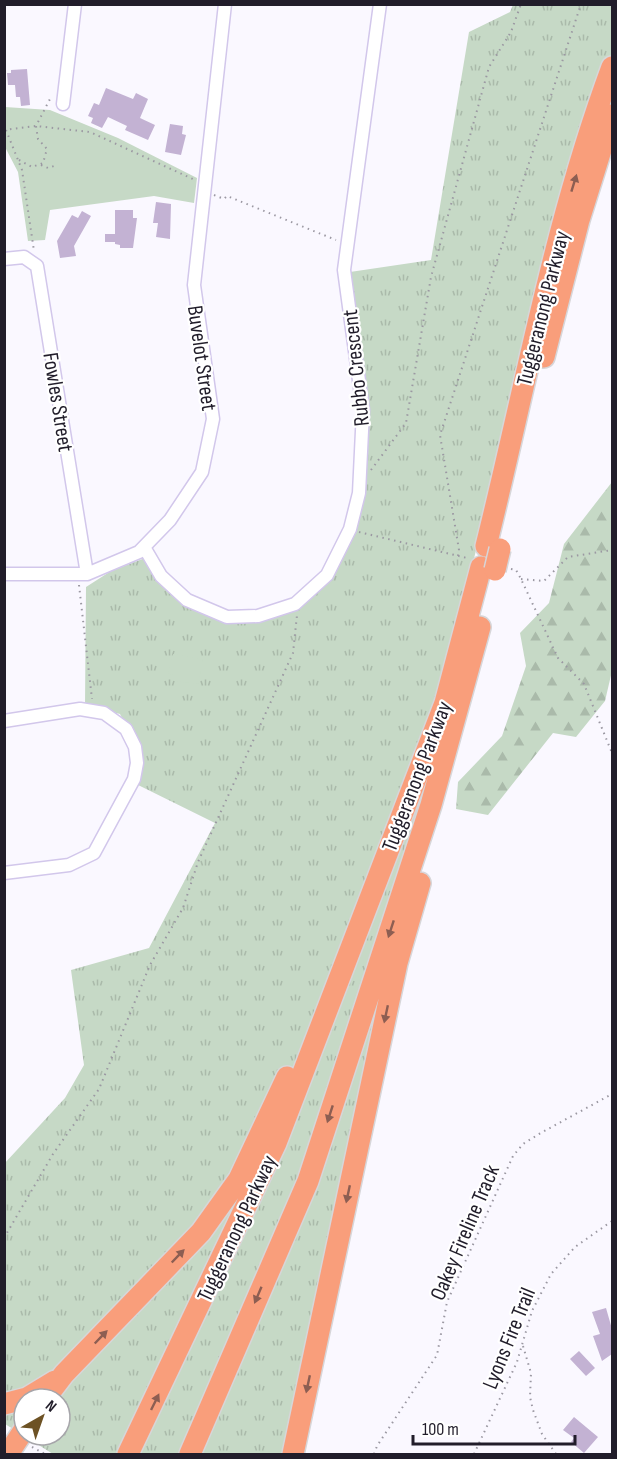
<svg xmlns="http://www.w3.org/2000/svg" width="617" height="1459" font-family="'Sofia Sans Condensed',sans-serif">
<defs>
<pattern id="grass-tufts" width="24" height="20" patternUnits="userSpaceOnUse" patternTransform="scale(1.5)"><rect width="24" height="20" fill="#c6d9c6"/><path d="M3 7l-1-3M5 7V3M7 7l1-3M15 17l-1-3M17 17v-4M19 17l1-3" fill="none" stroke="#aabaaa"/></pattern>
<pattern id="forest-firs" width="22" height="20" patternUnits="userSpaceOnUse" patternTransform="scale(1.5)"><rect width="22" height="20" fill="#c6d9c6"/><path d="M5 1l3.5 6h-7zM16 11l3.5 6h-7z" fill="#aabaaa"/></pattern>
</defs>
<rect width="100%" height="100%" fill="#faf8ff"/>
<path fill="url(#grass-tufts)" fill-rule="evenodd" d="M513,5H612V66L477,546L438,709L421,860L287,1454H53L5,1424L4,1164L65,1098L84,1065L71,970L149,948L215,823L132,782L134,742L120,714L85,705L86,587L111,571L145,558L186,602L259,619L328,576L364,493L350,272L431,260L469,32L510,12ZM24,1399H60V1435H24Z"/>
<path fill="url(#forest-firs)" d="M612,482V671L605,701L576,737L553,733L488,815L456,809L458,782L502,736L526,666L520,633L549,603L564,544Z"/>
<path fill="#c6d9c6" d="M5,107L50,110L118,138L197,178L194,203L154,196L50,210L45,240L28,241L18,172L5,147Z
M173,654L203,660L198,684L176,681V676L168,673Z"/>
<path fill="#c3b2d3" d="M27,69L30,105L21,106L20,97H16L15,85H8L7,73H11V70Z
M106,88L133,99L136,93L148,99L140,118L155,125L148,140L125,130L127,126L108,117L102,128L91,123L93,118L88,116L94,103L99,105Z
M170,124L183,126L182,134L186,135L181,155L165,152Z
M156,202L171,204L170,239L156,237L158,223H153Z
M115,210H133V218H137L133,248H120V245L115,244V242H105V234H115Z
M82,211L91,216L74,246L76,256L60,258L57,241L72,215L78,218Z
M606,1308L612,1329V1354L602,1361L593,1336L600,1334L592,1312Z
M579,1351L595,1368L586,1376L570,1359Z
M574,1417L598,1437L584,1453L571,1442L574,1438L563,1430Z"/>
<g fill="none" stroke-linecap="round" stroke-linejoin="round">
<g stroke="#d2c7eb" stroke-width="15">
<path id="minor" d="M63,104L75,4
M4,259L24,257L37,266L87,574
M144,547L161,576L187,600L227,617L258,616L295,604L327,575L350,529L359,493L363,410L344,270L380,4
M4,574H87L139,552L170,520L202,472L213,419L194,285L225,4
M4,721L80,709L104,713L126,729L135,747L137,763L134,779L94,853L69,865L4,873"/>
</g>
<g stroke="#d7d6d9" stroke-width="24">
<path id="motorway" d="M544,357L579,220L612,115
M486,546C526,386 554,223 612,67
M45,1399L64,1374L201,1232L239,1179L287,1077
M4,1404L27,1398L55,1381
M8,1454L24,1430
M128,1454L276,1143L445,703L481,567
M190,1454L308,1181L431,805L480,627
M293,1454L397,963L420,883"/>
</g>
<path stroke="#9b98a2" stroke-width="2" stroke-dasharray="1.5 4.5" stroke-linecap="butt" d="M4,130L36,126L90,132L195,180
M6,130L22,170L34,251
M19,160L32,167L43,163L47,149L38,139L36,126L50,99L52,100
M41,165L48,168L57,165
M214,195L224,199L227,196L336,240
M371,470L406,423L431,277L489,67L511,32L521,4
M359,532L467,558
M458,556L459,550L440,435L581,4
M511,569L516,570L521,579L558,658L584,684L612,753
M521,579L544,581L568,557L612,550
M79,585L92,699
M4,1238L53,1154L99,1089L150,965L183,908L198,862L293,653L297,615
M523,1346L531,1373L530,1397L533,1410L542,1434L556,1454
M32,1447L45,1454
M374,1454L377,1446L437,1355L447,1302L513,1156L523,1144L539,1134L612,1094
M474,1454L517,1362L532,1311L551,1274L575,1247L612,1221"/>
<use href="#minor" stroke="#fff" stroke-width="12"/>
<use href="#motorway" stroke="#f99e7b" stroke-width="21"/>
<g stroke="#d7d6d9" stroke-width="24" stroke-linecap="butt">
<path id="motorway-bridge" d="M495,570L500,549"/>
</g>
<use href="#motorway-bridge" stroke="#f99e7b" stroke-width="21"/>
</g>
<defs><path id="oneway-solid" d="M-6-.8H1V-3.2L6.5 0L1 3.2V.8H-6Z" transform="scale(1.5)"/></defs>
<g fill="#8d5e52">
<use href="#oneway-solid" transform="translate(574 183) rotate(-73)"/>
<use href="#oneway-solid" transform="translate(391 929) rotate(108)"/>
<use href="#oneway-solid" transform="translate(386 1014) rotate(102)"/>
<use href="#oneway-solid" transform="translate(330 1114) rotate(108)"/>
<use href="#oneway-solid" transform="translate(348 1194) rotate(102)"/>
<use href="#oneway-solid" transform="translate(178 1256) rotate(-46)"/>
<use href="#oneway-solid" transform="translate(258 1295) rotate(113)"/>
<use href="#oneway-solid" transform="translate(101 1337) rotate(-46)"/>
<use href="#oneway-solid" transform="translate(308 1384) rotate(102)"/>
<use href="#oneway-solid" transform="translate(155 1402) rotate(-64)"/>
</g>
<g text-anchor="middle" stroke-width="4.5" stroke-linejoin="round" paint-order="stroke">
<g font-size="22" fill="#211d2a" stroke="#fff">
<text transform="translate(542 308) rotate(-76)" y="8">Tuggeranong Parkway</text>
<text transform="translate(203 358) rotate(82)" y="8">Buvelot Street</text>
<text transform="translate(355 368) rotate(-96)" y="8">Rubbo Crescent</text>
<text transform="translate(59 402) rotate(81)" y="8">Fowles Street</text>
<text transform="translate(416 776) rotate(-69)" y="8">Tuggeranong Parkway</text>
<text transform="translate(236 1228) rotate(-65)" y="8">Tuggeranong Parkway</text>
<text transform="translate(464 1232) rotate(-67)" y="8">Oakey Fireline Track</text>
<text transform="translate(508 1338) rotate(-68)" y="8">Lyons Fire Trail</text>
</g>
</g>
<rect width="617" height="1459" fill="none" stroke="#211d2a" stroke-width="12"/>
<g transform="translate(42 1417) rotate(40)"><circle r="28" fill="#ffffff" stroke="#a6a5aa" stroke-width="1.5"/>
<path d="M0-4.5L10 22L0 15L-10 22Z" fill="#6d5224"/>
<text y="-9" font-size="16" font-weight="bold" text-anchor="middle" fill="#211d2a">N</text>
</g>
<path d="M413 1435v9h162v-9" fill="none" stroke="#211d2a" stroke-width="3"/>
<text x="422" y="1435" font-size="18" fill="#211d2a" stroke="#ffffff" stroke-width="4.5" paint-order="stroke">100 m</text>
</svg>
